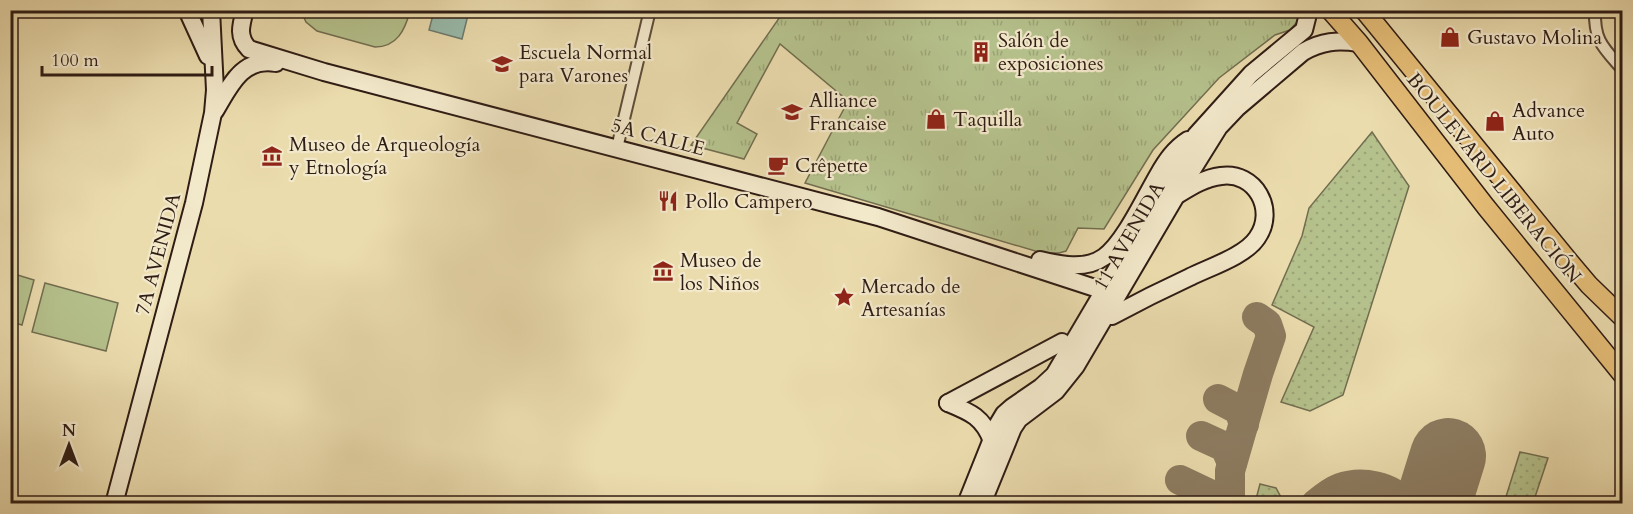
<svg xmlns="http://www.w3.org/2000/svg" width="1633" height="514" font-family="Cardo,serif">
<defs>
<pattern id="grass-dots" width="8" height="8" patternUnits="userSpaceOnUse" patternTransform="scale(1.5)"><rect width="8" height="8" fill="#b5c18c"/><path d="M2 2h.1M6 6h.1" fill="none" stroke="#9ca578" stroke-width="1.8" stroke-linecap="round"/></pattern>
<pattern id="park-tufts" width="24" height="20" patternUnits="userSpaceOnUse" patternTransform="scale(1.5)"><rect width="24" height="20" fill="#b5c18c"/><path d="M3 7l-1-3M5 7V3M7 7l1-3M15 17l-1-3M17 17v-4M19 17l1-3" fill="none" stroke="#9ca578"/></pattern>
</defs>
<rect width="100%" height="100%" fill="#ebdcae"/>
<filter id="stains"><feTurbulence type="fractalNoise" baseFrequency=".00333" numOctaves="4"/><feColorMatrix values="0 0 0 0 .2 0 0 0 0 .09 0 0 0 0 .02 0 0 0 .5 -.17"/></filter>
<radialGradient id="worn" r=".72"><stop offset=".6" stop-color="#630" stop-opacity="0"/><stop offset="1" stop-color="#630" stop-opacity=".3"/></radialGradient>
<!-- grass -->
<g fill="url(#grass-dots)" stroke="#726e50" stroke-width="1.5">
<path d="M1372,132L1409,186L1343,395L1310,411L1281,402L1314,327L1272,305L1302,236L1309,208Z"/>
<path d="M1520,452L1548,458L1533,503H1504Z"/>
<path d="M1260,484L1276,488L1284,503H1255Z"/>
</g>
<!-- park -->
<path fill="url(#park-tufts)" stroke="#726e50" stroke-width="1.5" d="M784,11H1300L1297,22L1290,30L1275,35L1219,78L1153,150L1104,229L1078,228L1066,251L1059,253H1042L805,183L848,101L780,44L737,123L757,134L744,159L691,145Z"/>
<!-- pitch -->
<g fill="#b5c18c" stroke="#726e50" stroke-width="1.5">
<path d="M301,11V10L410,11C405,30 397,47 375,47L317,31L306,22Z"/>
<path d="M11,273L34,280L22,325L11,322Z"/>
<path d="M45,283L118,303L106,351L32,332Z"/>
</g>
<!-- water -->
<path fill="#98bbac" stroke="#6e7b6f" stroke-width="1.5" d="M434,11H469L462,39L429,30Z"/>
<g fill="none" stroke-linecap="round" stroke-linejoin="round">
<!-- taxiway -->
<g stroke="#8d7c61" stroke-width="30">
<path d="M1218,399L1239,410L1244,424"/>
<path d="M1201,436L1225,447L1232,463"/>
<path d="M1180,480L1218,498L1225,504"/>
<path d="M1230,504V471L1258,374L1271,336L1267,324L1257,317"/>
<path d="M1316,504C1323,498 1332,491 1340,488C1362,480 1391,486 1406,504"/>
</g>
<!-- runway -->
<path stroke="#8d7c61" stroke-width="76" d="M1433,504L1448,456"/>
<!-- minor casing -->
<g stroke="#5e4c3a" stroke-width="14">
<g id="minor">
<path d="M1595,10C1594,41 1603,47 1622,69"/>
<path d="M617,148L650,10"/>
</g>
</g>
<!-- secondary casing -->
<g stroke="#2f1c14" stroke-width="20">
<g id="secondary">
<path d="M187,10L208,56"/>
<path d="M245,10C241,25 237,37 249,49L324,72L878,217L1095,288"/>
<path d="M215,111C230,86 242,57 276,63"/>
<path d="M1040,260C1060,265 1086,270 1104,257C1124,243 1145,197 1158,175C1166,161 1174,149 1188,140"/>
<path d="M1112,316C1138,302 1164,289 1190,277C1210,267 1245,256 1257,238C1277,210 1255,171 1221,176C1205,178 1192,186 1179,194"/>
<path d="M948,403L1062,342"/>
<path d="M948,403C970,412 983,417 992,441"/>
<path d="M114,504L194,203L213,113L215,90L211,10"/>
<path d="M966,504L998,424L1004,414L1012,407L1041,387L1054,375L1196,135L1251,74L1304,30L1309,10"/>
<path d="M982,504L1013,428L1019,419L1056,391L1076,366L1176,196L1219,127L1237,108L1303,52C1322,41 1337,40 1359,43"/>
</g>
</g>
<!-- trunk casing -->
<g stroke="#2f1c14" stroke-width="21">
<g id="trunk">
<path d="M1330,10L1359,43L1486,207L1622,374"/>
<path d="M1364,10L1567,259L1589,285L1622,317"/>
</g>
</g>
<!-- minor -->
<use href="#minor" stroke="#f2e8ca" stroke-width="10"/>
<!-- secondary -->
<use href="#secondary" stroke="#f2e8ca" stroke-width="16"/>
<!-- trunk -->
<use href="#trunk" stroke="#e6be77" stroke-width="18"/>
</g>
<!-- icons -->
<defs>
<g id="shop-bare" transform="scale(1.62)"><path d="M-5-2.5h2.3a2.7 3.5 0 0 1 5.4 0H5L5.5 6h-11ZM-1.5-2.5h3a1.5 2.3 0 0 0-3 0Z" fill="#8f2418" stroke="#f2e8ca" stroke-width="2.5" paint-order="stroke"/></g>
<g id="building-bare" transform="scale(1.62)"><path d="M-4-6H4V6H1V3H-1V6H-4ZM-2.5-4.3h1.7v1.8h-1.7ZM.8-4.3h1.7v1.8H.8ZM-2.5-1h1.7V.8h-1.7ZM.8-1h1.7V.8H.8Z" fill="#8f2418" stroke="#f2e8ca" stroke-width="2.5" paint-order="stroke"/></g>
<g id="school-bare" transform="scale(1.62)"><path d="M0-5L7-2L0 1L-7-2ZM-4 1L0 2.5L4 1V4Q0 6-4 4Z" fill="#8f2418" stroke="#f2e8ca" stroke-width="2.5" paint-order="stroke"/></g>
<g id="museum-bare" transform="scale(1.62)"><path d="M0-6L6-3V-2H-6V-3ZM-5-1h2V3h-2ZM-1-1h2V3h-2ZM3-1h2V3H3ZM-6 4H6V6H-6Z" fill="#8f2418" stroke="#f2e8ca" stroke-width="2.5" paint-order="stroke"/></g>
<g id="cafe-bare" transform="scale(1.62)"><path d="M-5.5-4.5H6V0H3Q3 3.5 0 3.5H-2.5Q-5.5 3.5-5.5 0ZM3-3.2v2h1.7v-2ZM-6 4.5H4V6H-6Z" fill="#8f2418" stroke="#f2e8ca" stroke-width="2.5" paint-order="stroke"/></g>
<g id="restaurant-bare" transform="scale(1.62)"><path d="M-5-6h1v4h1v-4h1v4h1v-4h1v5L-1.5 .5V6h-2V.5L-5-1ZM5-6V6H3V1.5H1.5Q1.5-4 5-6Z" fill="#8f2418" stroke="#f2e8ca" stroke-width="2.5" paint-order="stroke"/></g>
<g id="sight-bare" transform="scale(1.62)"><path d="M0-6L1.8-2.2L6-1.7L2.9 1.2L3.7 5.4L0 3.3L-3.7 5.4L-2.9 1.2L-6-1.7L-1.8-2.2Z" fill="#8f2418" stroke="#f2e8ca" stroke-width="2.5" paint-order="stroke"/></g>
</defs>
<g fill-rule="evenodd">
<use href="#shop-bare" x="1450" y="37"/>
<use href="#building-bare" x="981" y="52"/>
<use href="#school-bare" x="502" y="64"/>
<use href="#school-bare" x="792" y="112"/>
<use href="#shop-bare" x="936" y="119"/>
<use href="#shop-bare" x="1495" y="121"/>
<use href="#museum-bare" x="272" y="156"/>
<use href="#cafe-bare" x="778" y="165"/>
<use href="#restaurant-bare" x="668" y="201"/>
<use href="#museum-bare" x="663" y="271"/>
<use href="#sight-bare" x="844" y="297"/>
</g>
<g text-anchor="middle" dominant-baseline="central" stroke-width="4.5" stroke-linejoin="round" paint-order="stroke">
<!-- poi labels -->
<g font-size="20" fill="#2f1c14" stroke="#f2e8ca" text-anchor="start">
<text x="1467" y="37">Gustavo Molina</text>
<text x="998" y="40">Salón de<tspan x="998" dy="23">exposiciones</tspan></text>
<text x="519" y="52">Escuela Normal<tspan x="519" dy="23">para Varones</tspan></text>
<text x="809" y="100">Alliance<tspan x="809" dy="23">Francaise</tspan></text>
<text x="1512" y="110">Advance<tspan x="1512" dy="23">Auto</tspan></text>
<text x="953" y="119">Taquilla</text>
<text x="289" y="144">Museo de Arqueología<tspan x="289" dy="23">y Etnología</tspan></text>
<text x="795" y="165">Crêpette</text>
<text x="685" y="201">Pollo Campero</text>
<text x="680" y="260">Museo de<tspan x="680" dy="23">los Niños</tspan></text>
<text x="861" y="286">Mercado de<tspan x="861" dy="23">Artesanías</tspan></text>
</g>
<!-- street labels -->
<g font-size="20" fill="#2f1c14" stroke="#f2e8ca">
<text transform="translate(658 137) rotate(15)">5A CALLE</text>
<text transform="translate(1494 178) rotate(51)">BOULEVARD LIBERACIÓN</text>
<text transform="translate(1129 236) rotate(-60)">11 AVENIDA</text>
<text transform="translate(158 254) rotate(-75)">7A AVENIDA</text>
</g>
</g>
<!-- margin -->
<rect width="1633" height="514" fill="none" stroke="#ebdcae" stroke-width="36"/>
<rect x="12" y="12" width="1609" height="490" fill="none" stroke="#2f1c14" stroke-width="3"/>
<rect x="18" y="18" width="1597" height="478" fill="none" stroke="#2f1c14" stroke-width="1.5"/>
<!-- north arrow -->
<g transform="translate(69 445)" stroke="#f2e8ca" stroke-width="4.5" paint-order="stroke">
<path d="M0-4.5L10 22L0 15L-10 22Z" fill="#2f1c14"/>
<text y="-9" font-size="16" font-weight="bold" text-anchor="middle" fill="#2f1c14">N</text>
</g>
<!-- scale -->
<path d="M42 66v9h170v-9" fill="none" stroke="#2f1c14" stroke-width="3"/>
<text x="51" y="66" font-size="18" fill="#2f1c14" stroke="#f2e8ca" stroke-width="4.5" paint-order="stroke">100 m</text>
<rect width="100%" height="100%" filter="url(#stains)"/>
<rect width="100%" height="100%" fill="url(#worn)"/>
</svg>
